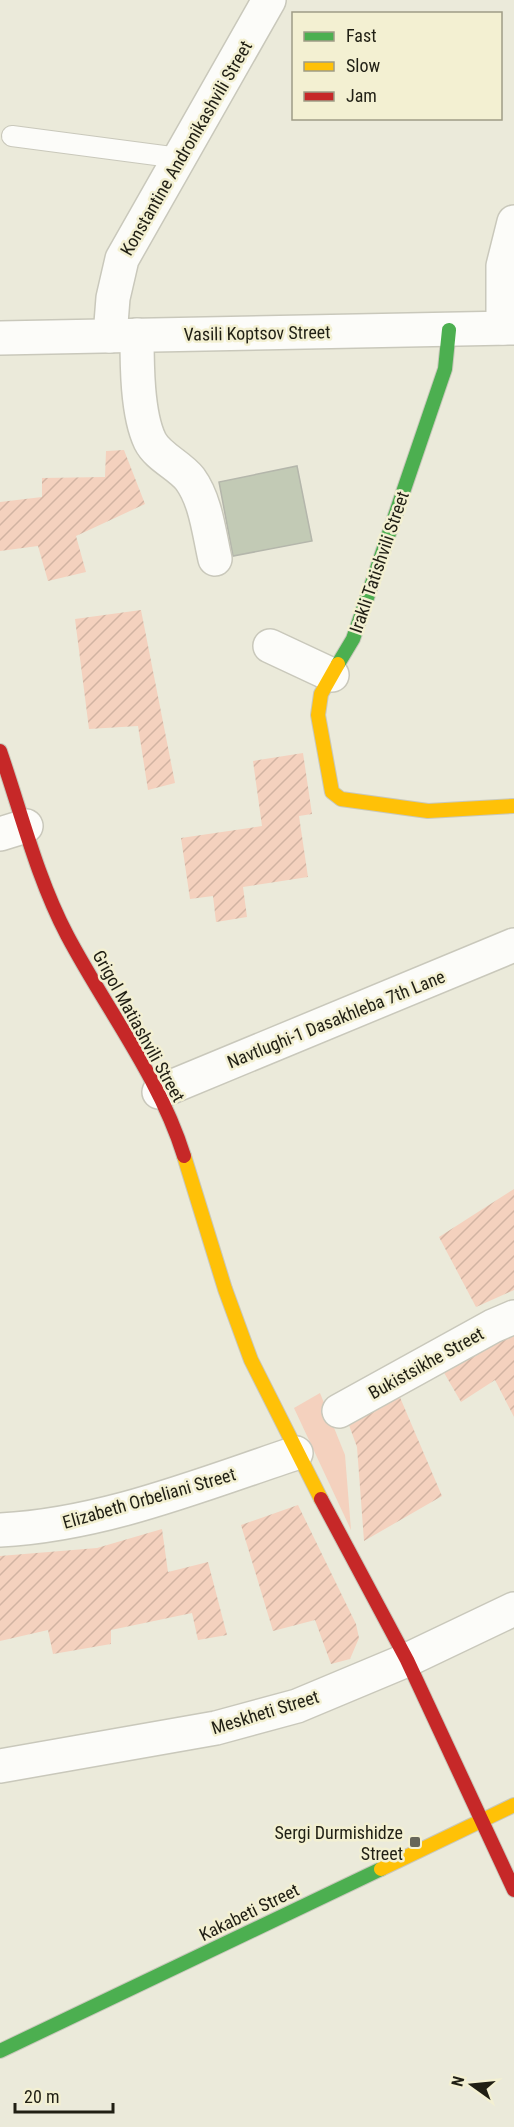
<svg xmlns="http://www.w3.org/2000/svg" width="514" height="2127" font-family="'Roboto Condensed',sans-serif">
<defs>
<pattern id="garden-furrows" width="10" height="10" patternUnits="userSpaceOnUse" patternTransform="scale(1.5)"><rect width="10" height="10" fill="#f4d1be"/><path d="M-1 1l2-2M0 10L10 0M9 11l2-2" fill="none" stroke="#d1b3a2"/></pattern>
</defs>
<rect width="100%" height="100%" fill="#ebeada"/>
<!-- green -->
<path fill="#f4d1be" d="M320,1393L345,1455L351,1530L294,1408Z"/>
<!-- garden -->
<g fill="url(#garden-furrows)">
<path d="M124,450L145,504L76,536L86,572L48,581L38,546L0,551V502L42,497V478L105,477L106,451Z"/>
<path d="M141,610L175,783L148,790L138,726L89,729L75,619Z"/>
<path d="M303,753L312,814L299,816L308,877L243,887L247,917L216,922L213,896L190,899L181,838L262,826L253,761Z"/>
<path d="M514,1189V1290L476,1307L439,1237Z"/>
<path d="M514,1329V1417L495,1380L461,1402L439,1364Z"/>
<path d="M396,1388L442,1496L364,1541L357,1447L346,1417Z"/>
<path d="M298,1505L356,1624L359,1638L350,1659L331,1664L315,1620L273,1631L241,1525Z"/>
<path d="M162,1529L168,1572L208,1562L227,1635L198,1640L192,1613L111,1630V1644L53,1654L48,1630L0,1641V1556L97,1548Z"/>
</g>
<!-- building -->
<path fill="#c2cab5" stroke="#b4b6ab" stroke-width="1.5" d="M297,466L312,541L233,556L219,482Z"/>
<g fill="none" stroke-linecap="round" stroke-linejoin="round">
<!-- lane casing -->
<g stroke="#c9c8bb" stroke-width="22">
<path id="lane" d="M12,136L179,158"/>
</g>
<!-- street casing -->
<g stroke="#c9c8bb" stroke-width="36">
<g id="street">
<path d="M503,328V266L514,222"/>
<path d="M137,335C137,364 137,414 150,441C158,457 179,465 190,479C206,501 209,533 215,559"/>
<path d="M110,336L113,298L122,259L269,0"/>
<path d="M0,338L514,328"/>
<path d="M270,646L332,675"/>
<path d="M0,834L26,826"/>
<path d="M159,1092L514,945"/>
<path d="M339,1411L493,1326L514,1317"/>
<path d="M0,1530C102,1525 200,1485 296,1453"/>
<path d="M0,1766L216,1728L297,1706L407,1660L514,1609"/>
</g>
</g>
<!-- fast casing -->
<g stroke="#c9c8bb" stroke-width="16">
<g id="fast">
<path d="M338,664L353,639L445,369L449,330"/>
<path d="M0,2051L381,1869"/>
</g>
</g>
<!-- slow casing -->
<g stroke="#c9c8bb" stroke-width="16">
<g id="slow">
<path d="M338,664L321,694L318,715L332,792L341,799L428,811L514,806"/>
<path d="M184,1156L225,1289L251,1360L321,1499"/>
<path d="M381,1869L514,1805"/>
</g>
</g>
<!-- jam casing -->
<g stroke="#c9c8bb" stroke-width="16">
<g id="jam">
<path d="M0,751C21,812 37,878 67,935C106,1009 159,1076 184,1156"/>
<path d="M321,1499L407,1660L514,1890"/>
</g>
</g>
<!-- lane -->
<use href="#lane" stroke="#fcfcf9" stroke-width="20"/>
<!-- street -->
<use href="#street" stroke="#fcfcf9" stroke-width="33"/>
<!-- fast -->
<use href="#fast" stroke="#4caf50" stroke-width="14"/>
<!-- slow -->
<use href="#slow" stroke="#ffc107" stroke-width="14"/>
<!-- jam -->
<use href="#jam" stroke="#c62828" stroke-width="14"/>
</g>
<!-- markers -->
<rect fill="#676659" stroke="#f3f0d2" stroke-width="2" x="409" y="1836" width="12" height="12" rx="3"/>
<g text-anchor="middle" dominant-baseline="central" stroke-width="5" stroke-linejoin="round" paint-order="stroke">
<!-- street labels -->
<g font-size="18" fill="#201f14" stroke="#f3f0d2">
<text transform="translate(186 148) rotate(-60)">Konstantine Andronikashvili Street</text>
<text transform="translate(257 333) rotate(-1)">Vasili Koptsov Street</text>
<text transform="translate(379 562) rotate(-71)">Irakli Tatishvili Street</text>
<text transform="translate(336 1019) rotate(-22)">Navtlughi-1 Dasakhleba 7th Lane</text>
<text transform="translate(139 1026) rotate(61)">Grigol Matiashvili Street</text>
<text transform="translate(426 1363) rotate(-29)">Bukistsikhe Street</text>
<text transform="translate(149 1498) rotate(-16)">Elizabeth Orbeliani Street</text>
<text transform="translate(265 1712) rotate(-17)">Meskheti Street</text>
<text transform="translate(249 1912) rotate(-26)">Kakabeti Street</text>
</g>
<!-- poi labels -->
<g font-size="18" fill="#201f14" stroke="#f3f0d2" text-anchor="end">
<text x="403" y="1832">Sergi Durmishidze<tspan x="403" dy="21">Street</tspan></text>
</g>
</g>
<!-- legend -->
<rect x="292" y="12" width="210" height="108" fill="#f3f0d2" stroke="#9f9c86" stroke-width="1.5"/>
<rect x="304" y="32" width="30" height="9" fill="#4caf50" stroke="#9f9c86" stroke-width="1.5"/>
<text x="346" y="42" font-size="18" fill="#201f14">Fast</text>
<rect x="304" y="62" width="30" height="9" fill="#ffc107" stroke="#9f9c86" stroke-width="1.5"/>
<text x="346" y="72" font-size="18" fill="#201f14">Slow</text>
<rect x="304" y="92" width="30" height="9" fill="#c62828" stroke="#9f9c86" stroke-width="1.5"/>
<text x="346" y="102" font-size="18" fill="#201f14">Jam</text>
<!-- north arrow -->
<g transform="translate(472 2085) rotate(285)" stroke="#f3f0d2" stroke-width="4.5" paint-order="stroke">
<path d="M0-4.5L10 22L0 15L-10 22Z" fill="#201f14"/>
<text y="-9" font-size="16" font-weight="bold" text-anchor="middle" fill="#201f14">N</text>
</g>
<!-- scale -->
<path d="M15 2103v9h98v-9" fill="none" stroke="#201f14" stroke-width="3"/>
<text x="24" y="2103" font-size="18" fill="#201f14" stroke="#f3f0d2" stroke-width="4.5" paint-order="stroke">20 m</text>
</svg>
